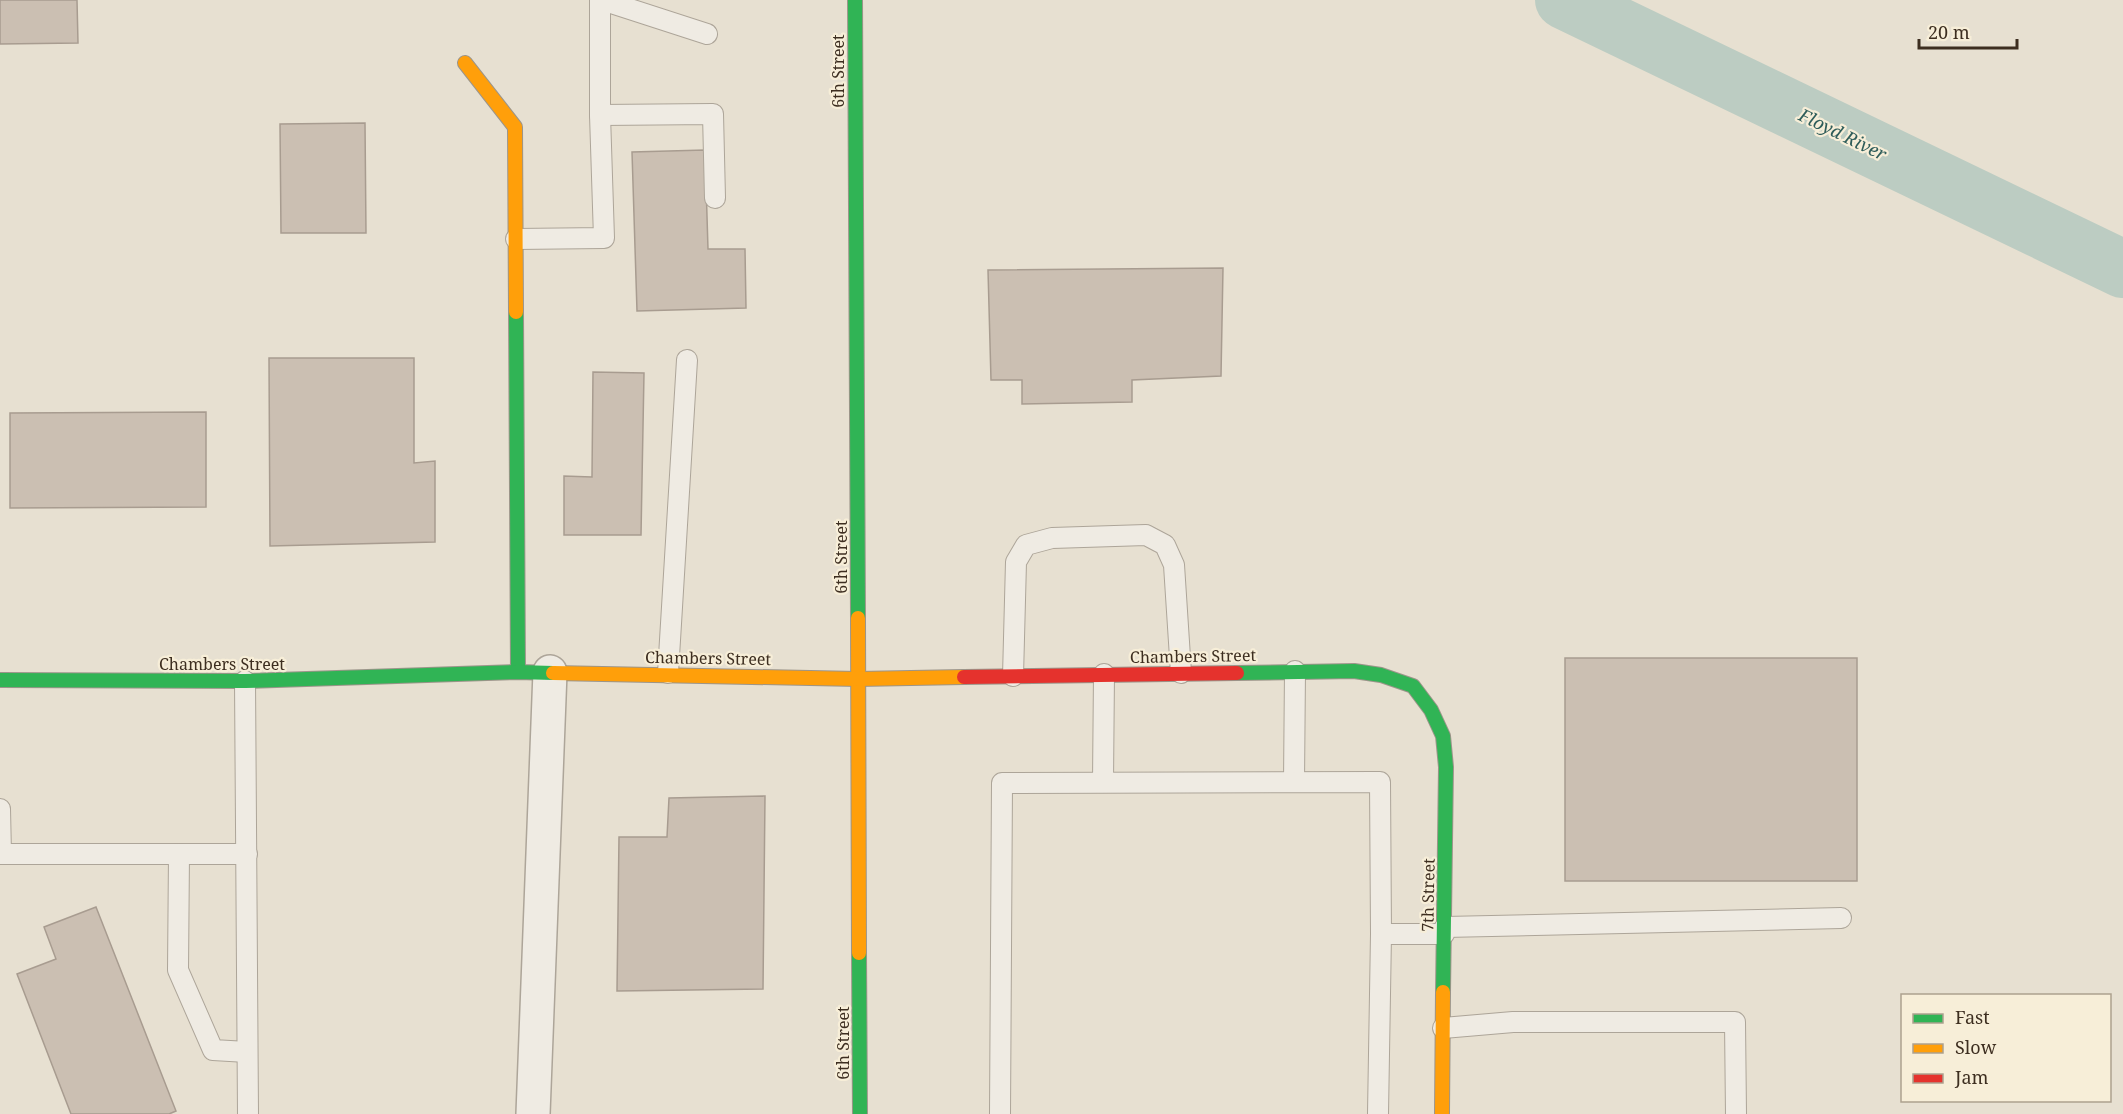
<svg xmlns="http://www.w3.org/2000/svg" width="2123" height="1114" font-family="'Noto Serif',serif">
<rect width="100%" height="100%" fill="#e7e0d1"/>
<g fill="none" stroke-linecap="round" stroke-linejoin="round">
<!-- river -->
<path stroke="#bcccc2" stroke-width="58" d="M1564,0L2123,269"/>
</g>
<!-- building -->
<g fill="#cbbfb2" stroke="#a89c90" stroke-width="1.5">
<path d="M0,0H77L78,43L0,44Z"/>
<path d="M365,123L366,233H281L280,124Z"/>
<path d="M705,150L708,249H745L746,308L637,311L632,152Z"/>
<path d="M1223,268L1221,376L1132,380V402L1022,404V380H991L988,270Z"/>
<path d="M269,358H414V463L435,461V542L270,546Z"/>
<path d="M593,372L644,373L641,535H564V476L592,477Z"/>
<path d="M206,412V507L10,508V413Z"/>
<rect x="1565" y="658" width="292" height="223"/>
<path d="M765,796L763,989L617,991L619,837H667L669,798Z"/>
<path d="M96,907L176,1111L169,1114H71L17,974L56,959L44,927Z"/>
</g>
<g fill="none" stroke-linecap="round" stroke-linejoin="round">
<!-- lane casing -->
<g stroke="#ada599" stroke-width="22">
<g id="lane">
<path d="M602,0L707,34"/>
<path d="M600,115L713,114L715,198"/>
<path d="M516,239L604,238L600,115V0"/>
<path d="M668,673L687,360"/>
<path d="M1013,676L1016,562L1026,545L1052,538L1146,535L1165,545L1174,565L1181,673"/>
<path d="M245,681L248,1114"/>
<path d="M1103,782L1104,674"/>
<path d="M1294,782L1295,671"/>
<path d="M0,809L1,854H247"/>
<path d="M179,854L178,970L213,1050L247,1052"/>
<path d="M1445,927L1841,918"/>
<path d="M1381,934H1444"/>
<path d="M1443,1028L1513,1022H1735L1736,1114"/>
<path d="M1000,1114L1002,783L1380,782L1381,934L1378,1114"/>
</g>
</g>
<!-- street casing -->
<g stroke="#ada599" stroke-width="36">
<path id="street" d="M533,1114L550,672"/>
</g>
<!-- fast casing -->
<g stroke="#9c958a" stroke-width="16">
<g id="fast">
<path d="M855,0L858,618"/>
<path d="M516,312L518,672"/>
<path d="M1237,673L1354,671L1381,675L1413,686L1431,710L1443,736L1446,767L1443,992"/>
<path d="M0,680L245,681L518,672L553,673"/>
<path d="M859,953L860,1114"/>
</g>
</g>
<!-- slow casing -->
<g stroke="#9c958a" stroke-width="16">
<g id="slow">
<path d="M465,63L515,127L516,312"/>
<path d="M858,618L859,953"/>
<path d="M553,673L858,679L964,677"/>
<path d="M1442,1114L1443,992"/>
</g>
</g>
<!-- jam casing -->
<g stroke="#9c958a" stroke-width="16">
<path id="jam" d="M964,677L1237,673"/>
</g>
<!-- lane -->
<use href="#lane" stroke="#efebe3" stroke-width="20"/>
<!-- street -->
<use href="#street" stroke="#efebe3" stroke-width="33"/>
<!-- fast -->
<use href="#fast" stroke="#30b455" stroke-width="14"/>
<!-- slow -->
<use href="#slow" stroke="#ff9f0a" stroke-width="14"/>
<!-- jam -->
<use href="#jam" stroke="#e5322d" stroke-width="14"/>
</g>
<g text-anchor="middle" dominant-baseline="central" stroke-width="4.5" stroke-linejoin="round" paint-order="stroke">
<!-- street labels -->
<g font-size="16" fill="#3d2e20" stroke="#f7eed8">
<text transform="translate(838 71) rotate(-90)">6th Street</text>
<text transform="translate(841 557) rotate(-90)">6th Street</text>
<text transform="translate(1193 656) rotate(-1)">Chambers Street</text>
<text transform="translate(708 658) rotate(1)">Chambers Street</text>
<text x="222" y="664">Chambers Street</text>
<text transform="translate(1428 895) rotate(-89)">7th Street</text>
<text transform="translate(843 1043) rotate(-90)">6th Street</text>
</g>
<!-- water labels -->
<g font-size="18" font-style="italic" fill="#2f5d5a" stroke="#f7eed8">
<text transform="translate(1843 134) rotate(26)">Floyd River</text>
</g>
</g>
<!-- legend -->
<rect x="1901" y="994" width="210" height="108" fill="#f7eed8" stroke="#ada18e" stroke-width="1.5"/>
<rect x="1913" y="1014" width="30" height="9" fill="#30b455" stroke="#ada18e" stroke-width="1.5"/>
<text x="1955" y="1024" font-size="18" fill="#3d2e20">Fast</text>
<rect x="1913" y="1044" width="30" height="9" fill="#ff9f0a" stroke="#ada18e" stroke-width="1.5"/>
<text x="1955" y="1054" font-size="18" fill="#3d2e20">Slow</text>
<rect x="1913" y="1074" width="30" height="9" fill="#e5322d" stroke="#ada18e" stroke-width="1.5"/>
<text x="1955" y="1084" font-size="18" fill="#3d2e20">Jam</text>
<!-- scale -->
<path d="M1919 39v9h98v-9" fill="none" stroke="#3d2e20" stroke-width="3"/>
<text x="1928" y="39" font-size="18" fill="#3d2e20" stroke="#f7eed8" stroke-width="4.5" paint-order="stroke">20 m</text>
</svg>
